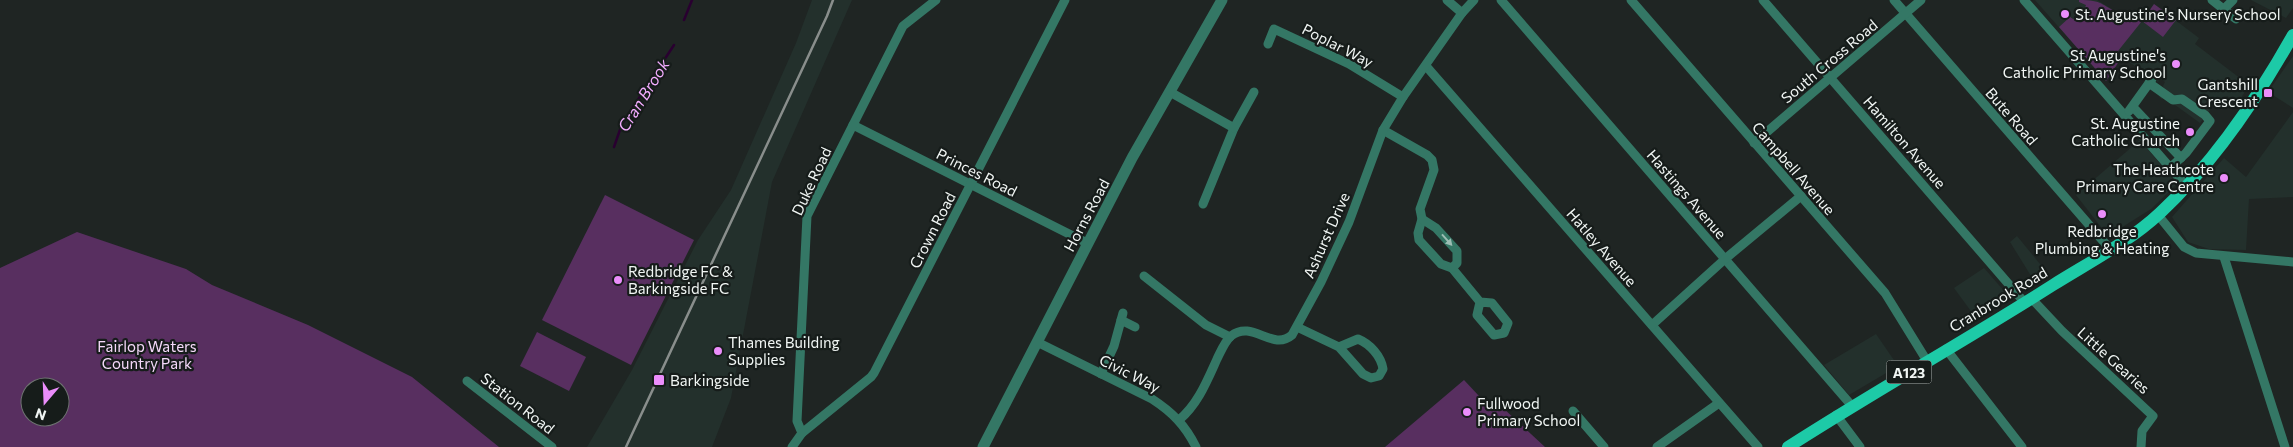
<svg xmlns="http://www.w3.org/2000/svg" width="2293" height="447" font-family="Commissioner,sans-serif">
<rect width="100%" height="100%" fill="#1f2523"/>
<!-- built -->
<g fill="#23302c">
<path d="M812,0H852L772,182L731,398L712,447H587L632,370L698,240L731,190L796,43Z"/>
<path d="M2035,0H2097L2118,13L2137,17L2142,21L2154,4L2199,38L2195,44L2249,85L2238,103L2227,96L2222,102L2218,99L2200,123L2164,97L2162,99L2159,97L2164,91L2163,86L2165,82L2160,78L2158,82L2122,57L2106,81Z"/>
<path d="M2251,0H2293V8L2286,18Z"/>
<path d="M2293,56V108L2268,92Z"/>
<path d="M2293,112V197L2249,199L2246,250L2209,249L2188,242L2172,217L2224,158L2246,177Z"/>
<path d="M2140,140L2177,184L2151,209L2108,236L2076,195Z"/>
<path d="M2017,236L2049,275L2036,284L2010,242Z"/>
<path d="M1984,268L2011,299L1976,318L1954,288Z"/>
<path d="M1876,334L1898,366L1849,395L1824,365Z"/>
</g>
<!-- green -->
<g fill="#582f60" fill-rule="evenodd">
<path d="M2079,0C2104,0 2100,5 2119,13C2127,16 2135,16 2142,21L2154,4L2176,20L2163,37L2142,21L2118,51L2124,54L2106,81L2059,27L2070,17L2073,19L2082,16L2086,5L2079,2Z"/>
<path d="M605,195L694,240L631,365L542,320Z"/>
<path d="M77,232L186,269L212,285L308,325L412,377L499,447H0V268ZM30,387H60V417H30Z"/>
<path d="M537,332L586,357L569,391L520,366Z"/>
<path d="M1464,380L1479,396L1503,408L1545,447H1385Z"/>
</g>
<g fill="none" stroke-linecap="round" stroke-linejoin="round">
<!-- stream -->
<g stroke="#290030" stroke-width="2.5">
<path d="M684,20L692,0"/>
<path d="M614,147L622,124L674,45"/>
</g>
<!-- minor -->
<g stroke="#347765" stroke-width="9">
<path d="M1447,0L1462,13"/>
<path d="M1501,0L1852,406"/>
<path d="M1631,0L1885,293L1927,361"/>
<path d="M1763,0L2025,303"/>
<path d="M1894,0L2110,249"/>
<path d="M2024,0L2187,187"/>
<path d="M2212,0L2236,19"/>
<path d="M2224,9L2233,0"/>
<path d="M1268,44L1274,29L1349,64L1403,97"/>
<path d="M1426,66L1758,447"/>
<path d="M2149,83L2173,100L2182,99L2205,115L2210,121L2186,153L2170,168"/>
<path d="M1170,92L1234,128L1203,204"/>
<path d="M2133,107L2181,158"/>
<path d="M2129,111L2152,79"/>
<path d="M853,125L1087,243"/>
<path d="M1234,128L1254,92"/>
<path d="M1383,130L1427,155L1432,160L1434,170L1420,209L1422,219L1418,233L1419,240L1441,264L1452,268L1480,302L1492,303L1508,323L1504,333L1494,335L1477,315L1480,302"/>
<path d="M1754,143L1921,0"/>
<path d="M2158,215L2184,247L2196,253L2293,262"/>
<path d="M1422,219L1436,228L1457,251V263L1452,268"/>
<path d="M2224,257L2285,447"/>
<path d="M1144,276L1206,325L1230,337"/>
<path d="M2032,299L2062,331L2153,416L2142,431L2141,447"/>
<path d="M1121,320L1135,327"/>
<path d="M1652,325L1725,259L1801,196"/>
<path d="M1297,327L1339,347L1358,339C1370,344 1381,356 1383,369L1379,376L1371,378L1363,374L1339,347"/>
<path d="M1037,342L1152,399C1172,412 1185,425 1196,447"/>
<path d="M1946,349L2022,447"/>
<path d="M1101,374L1114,346L1123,313"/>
<path d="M467,381L552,447"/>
<path d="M1573,411L1604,447"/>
<path d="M1836,415L1860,447"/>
<path d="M1179,420C1198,404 1207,381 1217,359C1221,351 1225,341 1231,336C1253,319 1272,352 1292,335L1321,282L1349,222L1383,130L1403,97L1462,13L1474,0"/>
<path d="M802,433L797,421L807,216L903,26L936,0"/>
<path d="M792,447L802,433L871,377L874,373L1065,0"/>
<path d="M1657,447L1719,403"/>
</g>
<!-- tertiary -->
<path stroke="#347765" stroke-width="11" d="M983,447L1132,158L1222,0"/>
<!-- primary -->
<path stroke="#1dcaa7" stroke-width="12" d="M1788,447C1875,391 1965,341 2053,285C2088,263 2129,242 2160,213C2214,163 2257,99 2293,35"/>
<!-- rail -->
<path stroke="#898e8c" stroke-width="2.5" d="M626,447L827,16L833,0"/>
</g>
<!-- one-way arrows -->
<defs><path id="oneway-solid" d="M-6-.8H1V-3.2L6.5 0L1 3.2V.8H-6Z" transform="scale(1.25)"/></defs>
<use fill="#9cbdb4" href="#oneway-solid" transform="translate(1447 240) rotate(48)"/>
<!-- markers -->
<g fill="#eb8dfb" stroke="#161c1a" stroke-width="2">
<circle cx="2065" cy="14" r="5"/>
<circle cx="2176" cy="64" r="5"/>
<rect x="2263" y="88" width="10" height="10" rx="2.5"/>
<circle cx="2190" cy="132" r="5"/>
<circle cx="2224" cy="178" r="5"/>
<circle cx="2102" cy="214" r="5"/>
<circle cx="618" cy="280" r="5"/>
<circle cx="718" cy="351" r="5"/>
<rect x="653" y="374" width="12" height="12" rx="2.5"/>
<circle cx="1467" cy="412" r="5"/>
</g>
<g text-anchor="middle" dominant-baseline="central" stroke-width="4.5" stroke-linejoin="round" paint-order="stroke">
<!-- shield labels -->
<rect fill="#161c1a" stroke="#afb5b3" stroke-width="1" x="1886.5" y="360.5" width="45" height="23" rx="4"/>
<g font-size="14" font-weight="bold" fill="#f1f6f4">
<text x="1909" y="372">A123</text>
</g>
<!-- poi labels -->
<g font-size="15" fill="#f1f6f4" stroke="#161c1a" text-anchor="start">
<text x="2075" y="14">St. Augustine's Nursery School</text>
<text x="2166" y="55" text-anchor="end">St Augustine's<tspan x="2166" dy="17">Catholic Primary School</tspan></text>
<text x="2258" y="84" text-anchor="end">Gantshill<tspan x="2258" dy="17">Crescent</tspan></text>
<text x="2180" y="123" text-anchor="end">St. Augustine<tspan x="2180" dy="17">Catholic Church</tspan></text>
<text x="2214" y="169" text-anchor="end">The Heathcote<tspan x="2214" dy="17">Primary Care Centre</tspan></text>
<text x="2102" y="231" text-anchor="middle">Redbridge<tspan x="2102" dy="17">Plumbing &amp; Heating</tspan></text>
<text x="628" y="271">Redbridge FC &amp;<tspan x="628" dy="17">Barkingside FC</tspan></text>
<text x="728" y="342">Thames Building<tspan x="728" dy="17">Supplies</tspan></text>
<text x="670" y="380">Barkingside</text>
<text x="1477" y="403">Fullwood<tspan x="1477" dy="17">Primary School</tspan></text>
</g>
<!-- street labels -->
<g font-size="15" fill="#f1f6f4" stroke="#161c1a">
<text transform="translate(1338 45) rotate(27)">Poplar Way</text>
<text transform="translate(1829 61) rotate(-40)">South Cross Road</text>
<text transform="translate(2012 116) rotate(49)">Bute Road</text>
<text transform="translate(1905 142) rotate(49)">Hamilton Avenue</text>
<text transform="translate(1794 168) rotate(49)">Campbell Avenue</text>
<text transform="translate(977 172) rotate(27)">Princes Road</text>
<text transform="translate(811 181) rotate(-65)">Duke Road</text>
<text transform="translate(1687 194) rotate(49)">Hastings Avenue</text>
<text transform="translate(1086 215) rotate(-62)">Horns Road</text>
<text transform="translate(932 230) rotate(-63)">Crown Road</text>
<text transform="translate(1326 235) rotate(-66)">Ashurst Drive</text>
<text transform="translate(1602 247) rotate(49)">Hatley Avenue</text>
<text transform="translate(1998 299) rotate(-31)">Cranbrook Road</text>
<text transform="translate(2114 360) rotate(42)">Little Gearies</text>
<text transform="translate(1130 373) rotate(27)">Civic Way</text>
<text transform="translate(518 403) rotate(38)">Station Road</text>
</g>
<!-- park labels -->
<g font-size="15" fill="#f5d9fa" stroke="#161c1a">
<text x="147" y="346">Fairlop Waters<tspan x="147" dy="17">Country Park</tspan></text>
</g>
<!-- water labels -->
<g font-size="16" font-style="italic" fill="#f2acfe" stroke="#161c1a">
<text transform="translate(643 95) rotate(-58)">Cran Brook</text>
</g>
</g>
<!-- north arrow -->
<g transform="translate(45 402) rotate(199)"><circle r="24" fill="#161c1a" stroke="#6e7371"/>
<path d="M0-4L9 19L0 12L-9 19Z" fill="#eb8dfb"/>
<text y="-8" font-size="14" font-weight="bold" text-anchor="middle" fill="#f1f6f4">N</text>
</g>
</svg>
